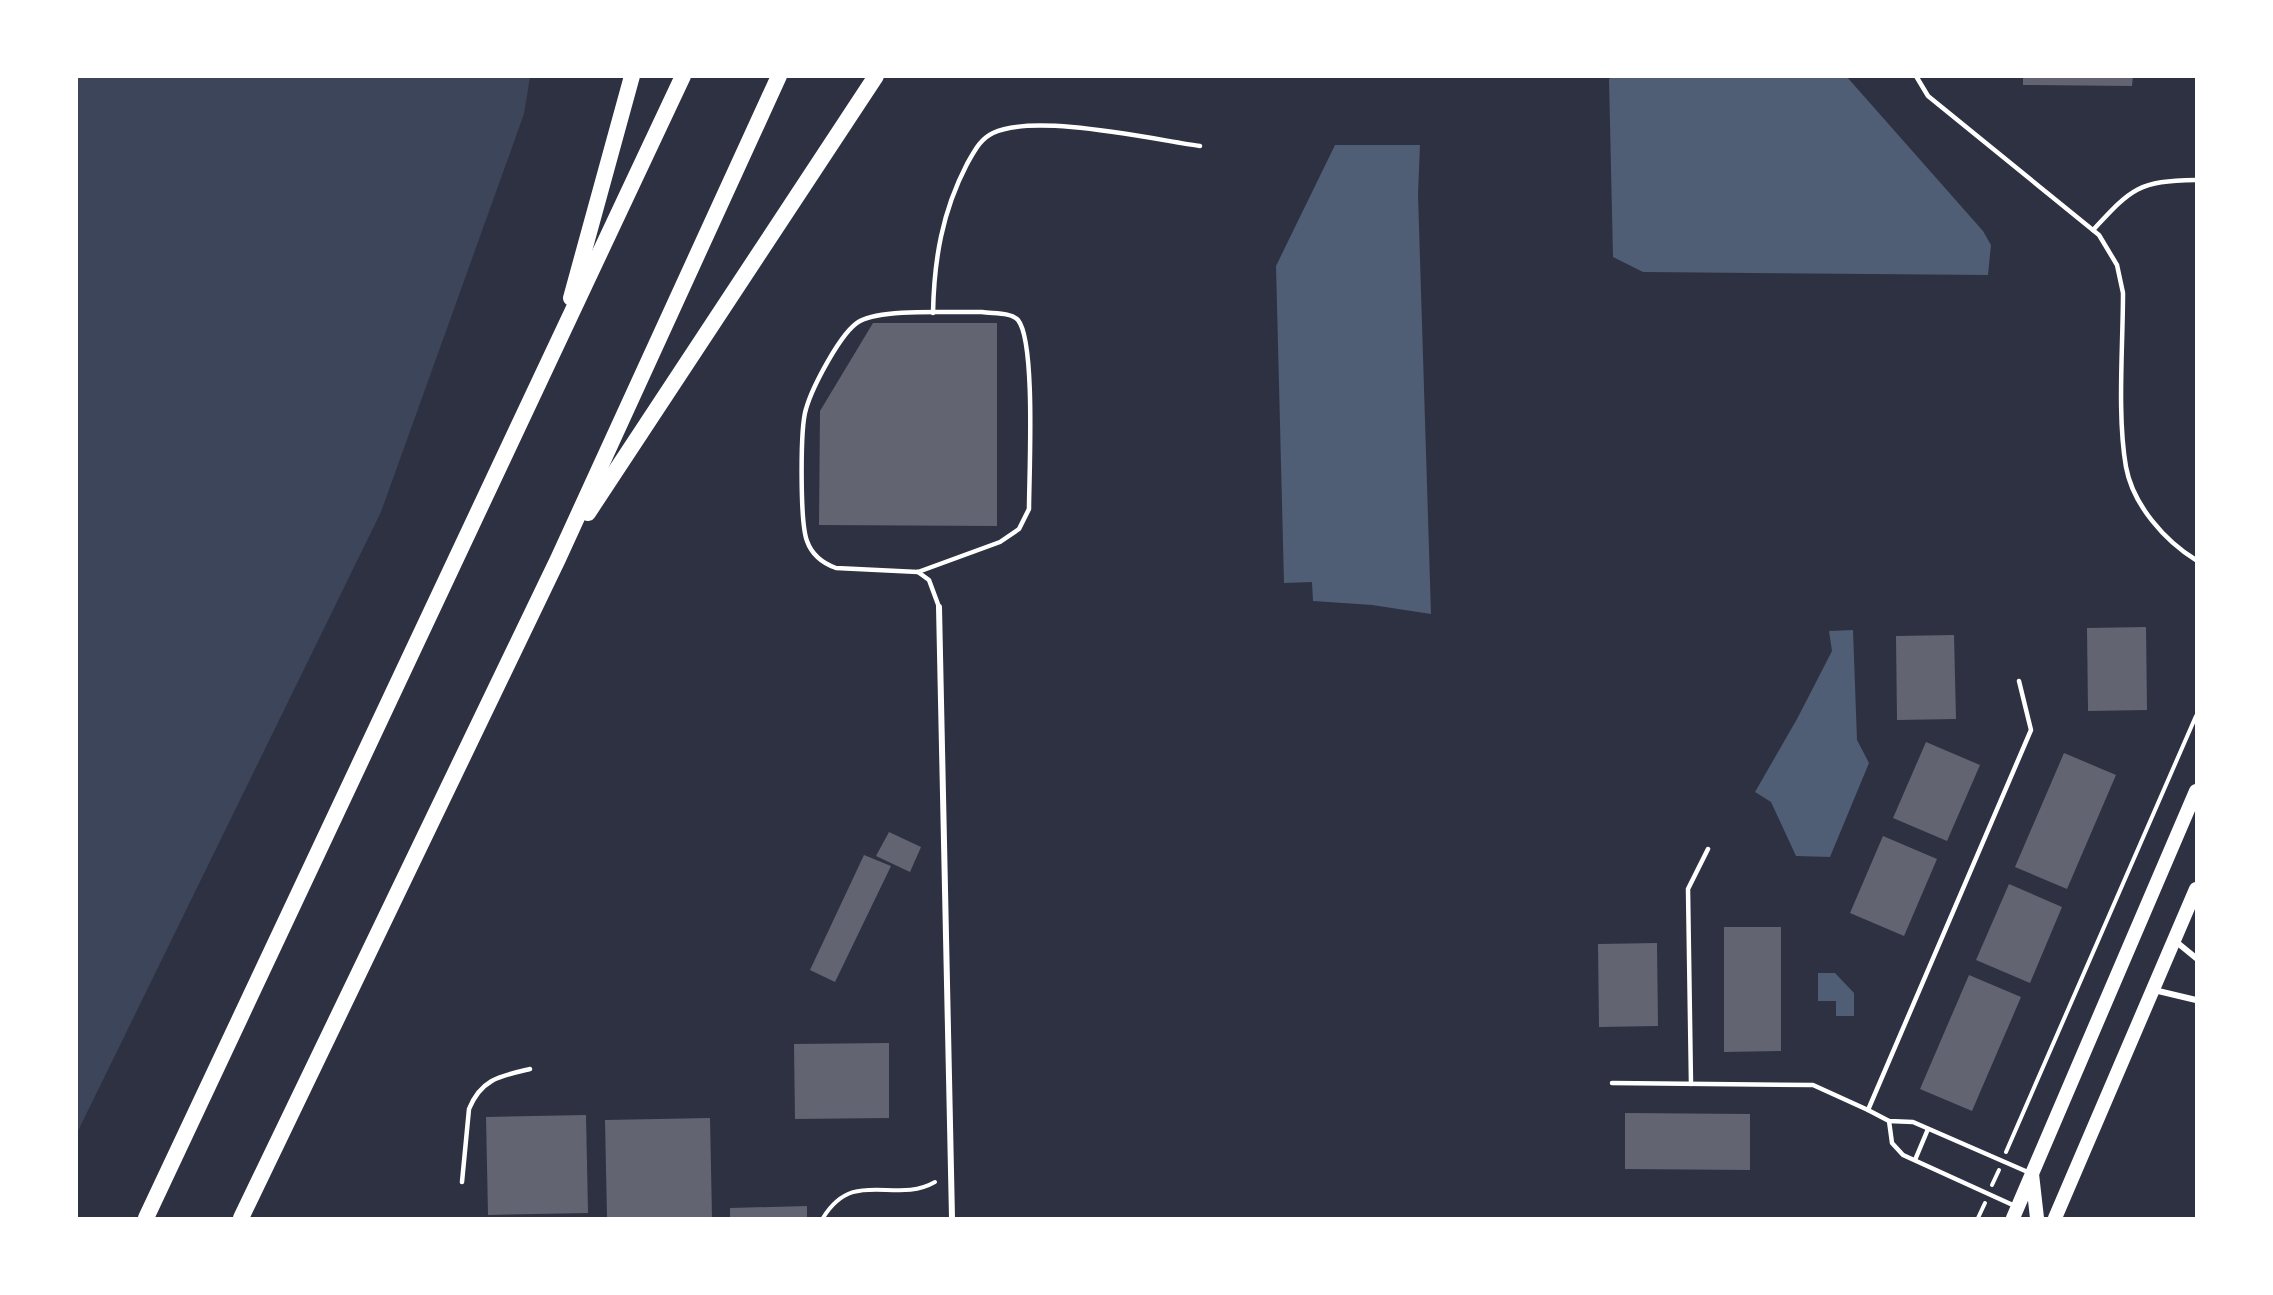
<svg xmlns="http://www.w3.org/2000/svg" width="2273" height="1295" font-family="'Source Sans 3',sans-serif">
<rect width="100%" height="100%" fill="#2d3142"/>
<!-- green -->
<path fill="#3c4559" d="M77,76L530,77L524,114L381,512L77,1133Z"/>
<!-- water -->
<g fill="#4f5d75">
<path d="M1612,77H1847L1983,231L1991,245L1988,275L1643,272L1613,257L1609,79Z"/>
<path d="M1335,145H1420L1418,194L1431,614L1372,605L1313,601L1312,582L1284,583L1276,266Z"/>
<path d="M1853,630L1857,740L1869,763L1830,857L1796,856L1771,802L1755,792L1797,719L1832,651L1829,631Z"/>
<path d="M1818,973H1835L1854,993V1016H1836V1001H1818Z"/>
</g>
<!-- building -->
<g fill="#626471">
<path d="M2023,76H2133L2132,86L2023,85Z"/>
<path d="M873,323H997V526L819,525L820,411Z"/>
<path d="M2146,627L2147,710L2088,711L2087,628Z"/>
<path d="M1954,635L1956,719L1897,720L1896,636Z"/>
<path d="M1926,742L1980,765L1947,841L1893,818Z"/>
<path d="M2064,753L2116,775L2067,889L2015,867Z"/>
<path d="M889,832L921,847L910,872L876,856Z"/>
<path d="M1883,836L1937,859L1904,936L1850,913Z"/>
<path d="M864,855L891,866L835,982L810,970Z"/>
<path d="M2009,884L2062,907L2030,983L1976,960Z"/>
<path d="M1724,927H1781V1051L1724,1052Z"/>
<path d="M1657,943L1658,1026L1599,1027L1598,944Z"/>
<path d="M1969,975L2021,997L1972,1111L1920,1089Z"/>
<path d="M889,1043V1118L795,1119L794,1044Z"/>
<path d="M1625,1113L1750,1114V1170L1625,1169Z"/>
<path d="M586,1115L588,1213L488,1215L486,1117Z"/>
<path d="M710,1118L712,1218H607L605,1120Z"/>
<path d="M807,1206V1218H730V1208Z"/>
</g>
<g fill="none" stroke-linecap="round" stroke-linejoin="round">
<!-- path -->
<g stroke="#fff" stroke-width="4">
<path d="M2006,1152L2196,716"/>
<path d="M1992,1185L1999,1170"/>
<path d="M823,1218C854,1167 895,1205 935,1182"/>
<path d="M1978,1218L1985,1203"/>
</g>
<!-- service -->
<g stroke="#fff" stroke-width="4.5">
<path d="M1916,76L1928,96L2099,235L2117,265L2123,293C2123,346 2117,416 2126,467C2133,505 2165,541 2196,560"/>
<path d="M2093,230C2132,188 2138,181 2196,180"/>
<path d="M982,312C992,314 1011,312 1018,320C1036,342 1029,475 1029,509L1019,529L1000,542L918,572L836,568C822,563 812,555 807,541C800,523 800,428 806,409C812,388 841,331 860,321C884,308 953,313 982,312Z"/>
<path d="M933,313C934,260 942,212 967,164C974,152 980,139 993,133C1035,113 1151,139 1200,146"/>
<path d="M918,572L929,580L939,607"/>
<path d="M2019,681L2031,730L1868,1110L1889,1121L1913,1122L2030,1173"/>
<path d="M1612,1083L1813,1085L1868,1110"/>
<path d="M1691,1084L1688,889L1708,849"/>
<path d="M1889,1121L1892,1143L1903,1155L2015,1206"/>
<path d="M1915,1160L1928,1129"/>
<path d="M462,1182L469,1109C481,1079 500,1076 530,1069"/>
</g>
<!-- minor -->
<g stroke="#fff" stroke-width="6">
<path d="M939,607L952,1218"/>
<path d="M2174,940L2196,958"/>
<path d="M2154,990L2196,1000"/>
</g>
<!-- primary -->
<g stroke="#fff" stroke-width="14">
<path d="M2032,1174L2037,1218"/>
<path d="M2013,1218L2196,791"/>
<path d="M2055,1218L2196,889"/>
</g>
<!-- motorway -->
<g stroke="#fff" stroke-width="16">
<path d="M571,298L632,76"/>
<path d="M588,513L876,76"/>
<path d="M146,1218L683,76"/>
<path d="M241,1218L558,559L779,76"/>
</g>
</g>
<!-- border -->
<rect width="2273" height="1295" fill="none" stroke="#ffffff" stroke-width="156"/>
</svg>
